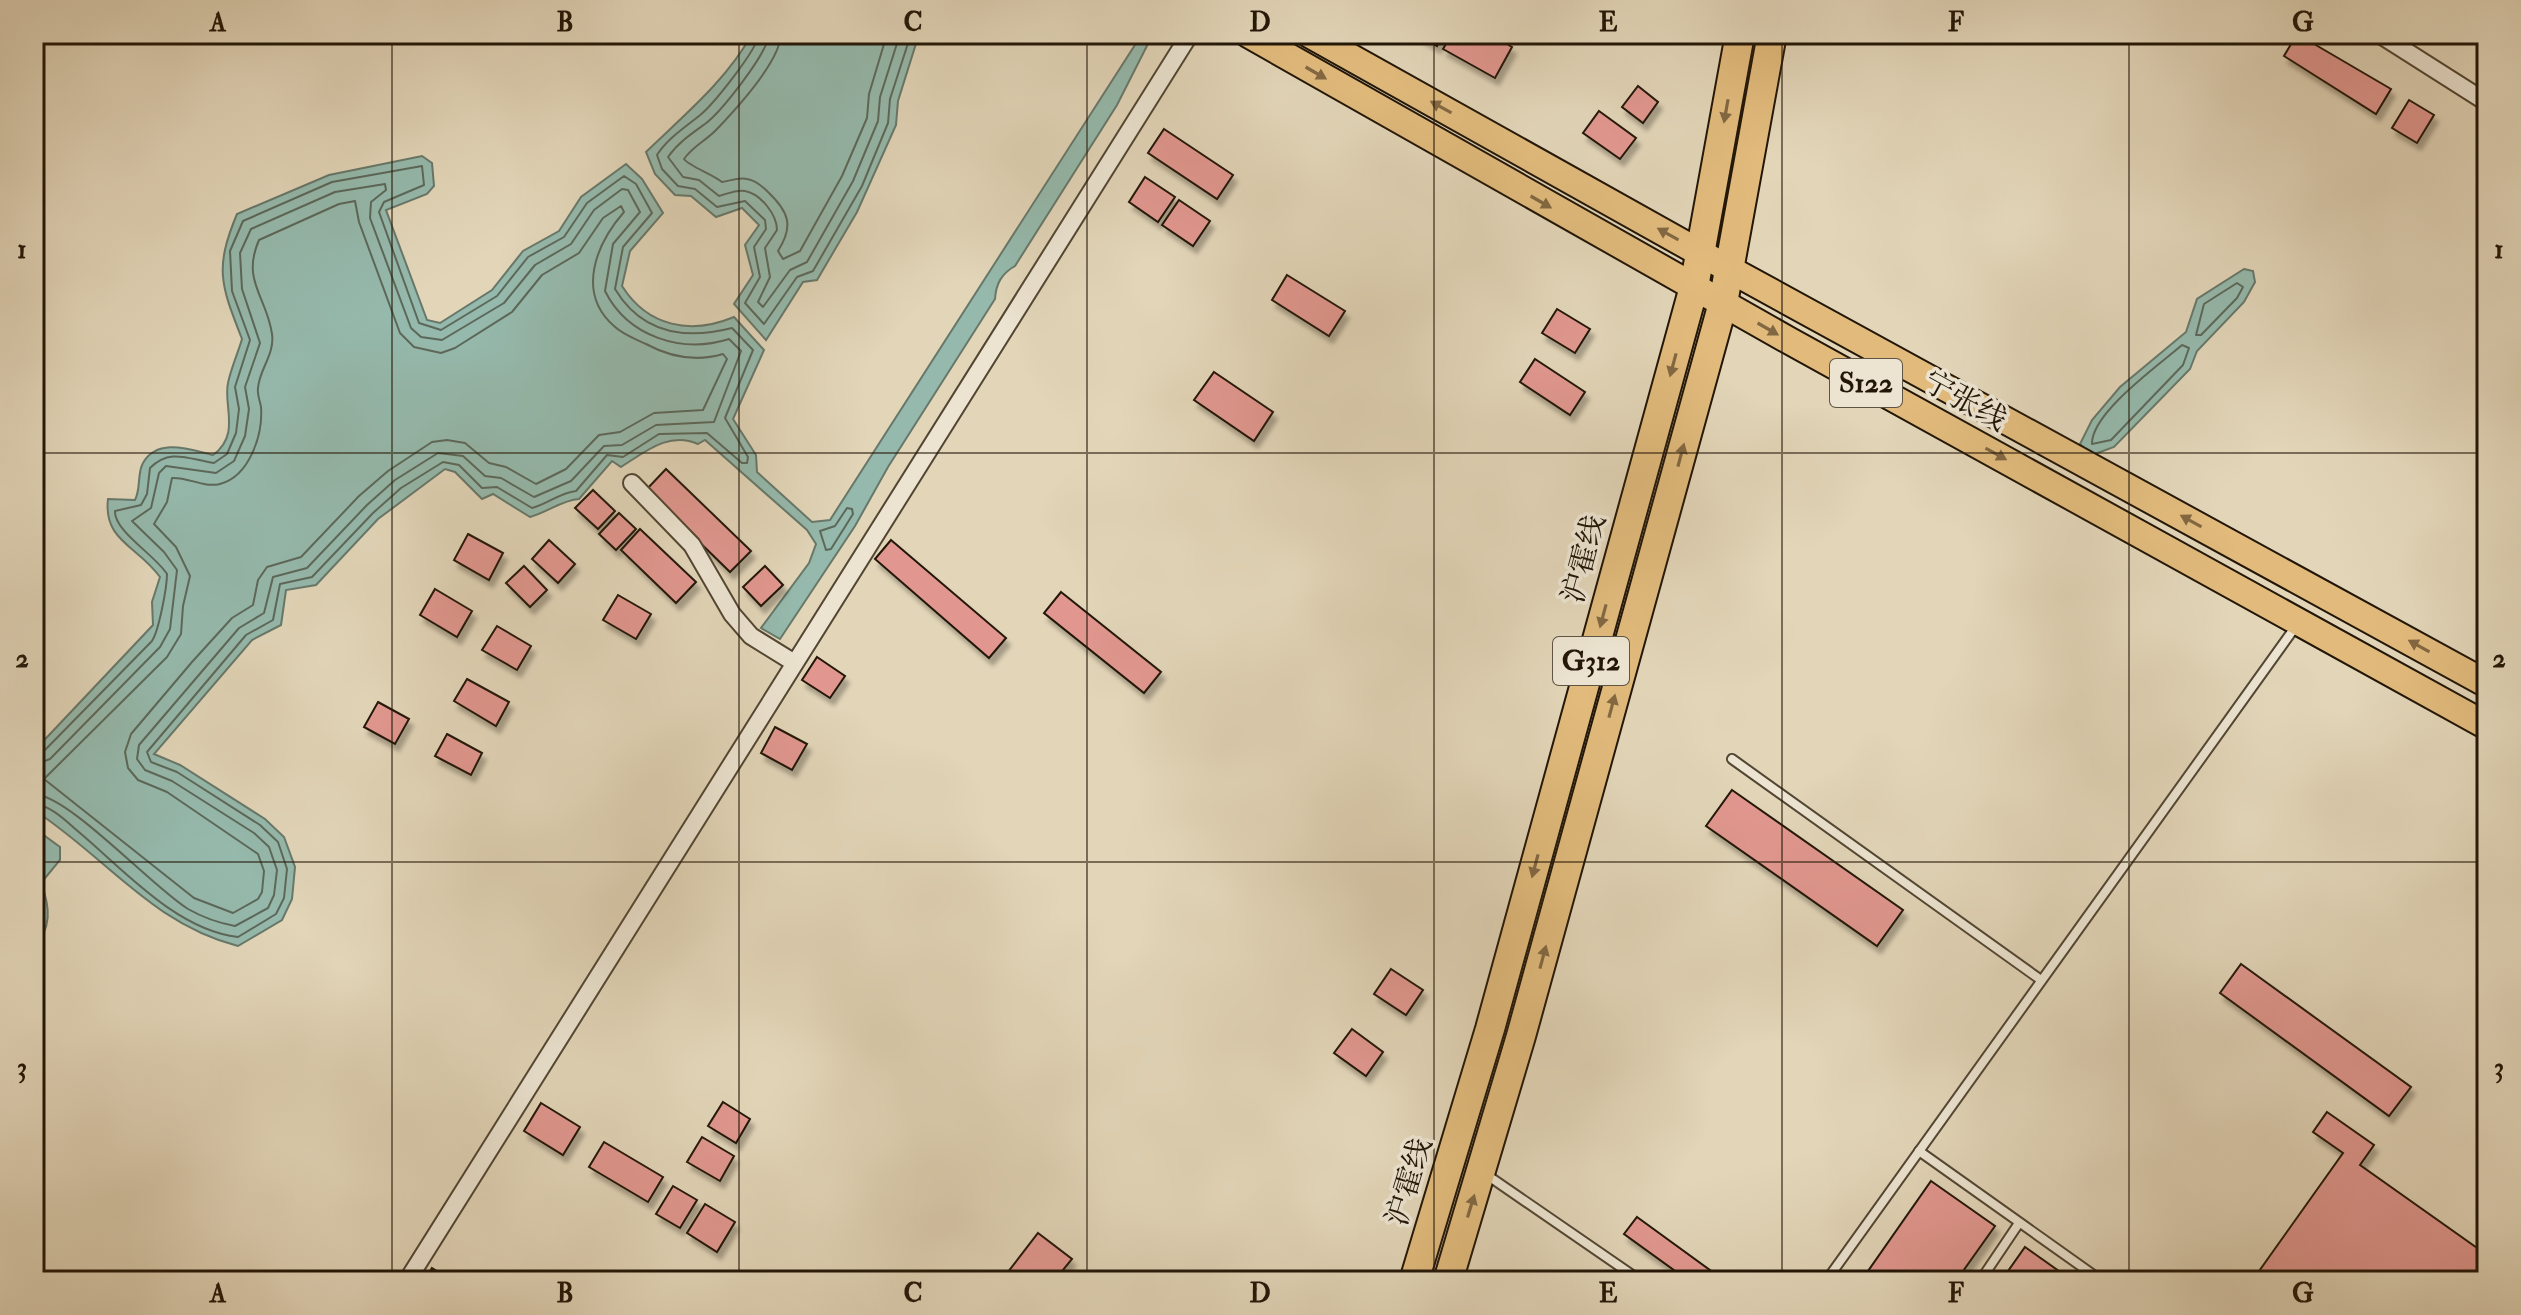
<svg xmlns="http://www.w3.org/2000/svg" width="2521" height="1315" font-family="'IM FELL Double Pica','Noto Serif SC',serif">
<defs>
<filter id="shadow"><feDropShadow dx="4" dy="7" stdDeviation="2" flood-color="#0004"/></filter>
</defs>
<rect width="100%" height="100%" fill="#e2d5b8"/>
<filter id="stains"><feTurbulence type="fractalNoise" baseFrequency=".0025" numOctaves="4"/><feColorMatrix values="0 0 0 0 .2 0 0 0 0 .09 0 0 0 0 .02 0 0 0 .5 -.17"/></filter>
<radialGradient id="worn" r=".72"><stop offset=".6" stop-color="#630" stop-opacity="0"/><stop offset="1" stop-color="#630" stop-opacity=".3"/></radialGradient>
<!-- water -->
<g fill="#95b9ac" stroke="#67786a" stroke-width="2">
<path d="M752,34H919L898,101L896,125L857,212L817,280L803,282L766,340L734,304L753,275L745,245L759,225L742,208L716,217L691,196L675,195L655,174L646,152C684,115 726,81 752,34Z"/>
<path d="M1142,34H1153L1117,105L1015,266C1001,274 996,284 995,299L888,467L855,526L780,639L761,628L809,563L816,544L807,530L705,440L698,444C669,431 645,452 621,467L612,461L579,499C562,500 548,512 530,517L493,494L482,499L455,472L445,469L378,519L316,585L286,590L281,625L252,640L154,754L180,765L265,819L284,837L295,867L292,899L282,920L238,946C152,924 106,857 34,810V751L153,625L152,602L160,577C138,546 103,541 108,499L135,500C141,489 137,473 143,463C158,437 191,450 213,455C241,435 223,405 228,383C231,368 238,353 242,339C221,285 214,269 237,214L329,175L422,156L432,163L434,186L427,194L386,210L427,320L440,323L492,290L523,251L559,231L581,197L626,164L642,179L663,213L630,251L622,286C648,327 691,335 734,317L764,350L733,419L756,455L757,472L812,522L830,520Z"/>
<path d="M2244,269L2253,271L2255,282L2244,302L2197,351L2190,369L2114,447L2092,455L2080,444L2092,420L2120,387L2186,332L2197,299Z"/>
<path d="M34,828L60,847V860L41,883C51,909 51,927 34,950Z"/>
</g>
<g fill="none" stroke-linecap="round" stroke-linejoin="round">
<!-- shore -->
<g stroke="#5c685a" stroke-width="2">
<path d="M759,34C757,50 713,105 699,116C684,128 667,139 657,155L662,169L678,186L695,189L717,207L745,201L765,220L766,229L754,247L760,277L745,303L764,324L797,277L813,271L862,186L888,123L890,99L911,34"/>
<path d="M769,34C768,53 721,112 705,124C691,134 678,143 668,157L683,177L699,180L719,196C727,194 737,189 745,191C761,194 777,215 777,230L765,248L770,277L758,302L763,307L790,270L807,262L853,181L878,121L880,97L900,34"/>
<path d="M781,34C780,62 737,108 717,129C707,140 693,146 684,159C689,166 712,174 722,182C730,181 738,177 747,179C755,180 762,186 768,192C789,212 794,226 778,251L783,259L800,251L842,176L867,118L869,94L887,34"/>
<path d="M355,201L359,222L400,333L414,347L441,353L455,348L512,312L542,275L579,253L603,218L621,206L624,212C596,244 576,293 614,326C622,334 635,339 646,344C670,357 696,362 723,354L727,359L703,410L654,413L620,432L599,435L566,469L536,484L506,467L489,463L465,443L447,440L432,442L388,471L359,496L301,557L267,567L258,580L253,605L232,618L192,662L131,734L125,752L128,768L138,780L167,792L258,854L264,871L262,892L258,899L233,913L194,898L44,779L167,657L181,634L183,606L190,576L176,547L154,524L167,502L172,478C188,477 204,488 220,484C250,476 263,434 261,407C260,401 257,394 258,388C259,370 275,354 272,334C267,297 241,281 259,240L339,204Z"/>
<path d="M2237,283L2243,287L2237,298L2201,335H2196L2204,304Z"/>
<path d="M2182,345L2189,348L2183,365L2111,440L2092,444C2091,413 2159,365 2182,345Z"/>
<path d="M847,508L852,509L853,514L831,549L826,550L820,531L835,526Z"/>
<path d="M34,755L43,752L152,641C159,630 167,587 167,574C155,555 114,531 115,511L141,505L147,494L150,468C170,448 188,459 214,463L227,454L236,433L239,409L235,387L250,340L232,291L230,251L243,221L332,182L422,166L424,185L384,202L379,212L419,323L441,330L497,296L528,257L564,237L587,203L624,176L636,184L652,213L623,247L615,289C642,334 685,340 732,328L753,350L725,418L748,457L747,463H742L707,433L659,434L623,457L607,455L576,491C559,493 548,504 532,508L497,487L482,488L459,465L443,462L401,488L373,513L312,577L280,584L273,620L246,635L147,752L151,762L177,772L260,825L278,842L287,869L284,898L276,914L238,937C177,930 125,871 80,833C68,823 51,805 34,804"/>
<path d="M34,765L50,759L160,647L170,629L177,570L164,552L132,521L151,508L159,473L166,466L216,473L234,461L245,436L249,409L245,387L260,343L242,289L240,253L251,229L335,192L385,184L386,190L371,202L370,218L411,328L421,337L442,340L504,303L535,265L571,244L594,210L622,189L628,190L640,212L613,244L605,291C628,337 682,354 729,339L741,351L714,422L656,425L622,445L604,446L571,481L534,497L501,478L485,476L463,456L438,453L395,480L367,505L307,568L273,577L264,613L239,628L139,745L137,759L145,770L172,781L254,833L269,847L277,870L274,895L268,908L235,926C219,923 202,917 188,909C152,887 70,796 34,794"/>
</g>
</g>
<!-- building -->
<g fill="#e1978f" stroke="#221607" stroke-width="2" filter="url(#shadow)">
<path d="M1417,34H1444L1437,46Z"/>
<path d="M1452,34H1490L1512,47L1495,78L1443,49Z"/>
<path d="M2297,34L2391,89L2376,114L2284,56Z"/>
<path d="M1638,86L1658,102L1643,123L1622,107Z"/>
<path d="M2409,100L2434,115L2417,143L2392,128Z"/>
<path d="M1599,111L1636,138L1620,159L1583,133Z"/>
<path d="M1164,129L1233,175L1217,199L1148,153Z"/>
<path d="M1145,177L1175,197L1158,222L1129,202Z"/>
<path d="M1179,200L1210,221L1193,246L1162,225Z"/>
<path d="M1287,275L1345,311L1329,336L1272,300Z"/>
<path d="M1557,309L1590,329L1575,353L1542,333Z"/>
<path d="M1535,359L1585,392L1570,415L1520,382Z"/>
<path d="M1214,372L1273,412L1254,441L1194,400Z"/>
<path d="M666,469L751,551L730,572L646,490Z"/>
<path d="M593,490L615,511L598,529L575,508Z"/>
<path d="M619,513L636,529L616,550L599,534Z"/>
<path d="M640,529L696,582L676,603L621,550Z"/>
<path d="M468,534L503,553L489,580L454,560Z"/>
<path d="M549,540L575,564L558,583L532,559Z"/>
<path d="M891,540L1006,638L989,658L875,559Z"/>
<path d="M524,566L547,590L530,607L506,583Z"/>
<path d="M765,566L783,585L761,606L743,587Z"/>
<path d="M435,589L472,611L457,637L420,615Z"/>
<path d="M1061,592L1161,672L1144,693L1044,613Z"/>
<path d="M618,595L651,614L636,639L603,620Z"/>
<path d="M497,626L531,646L517,670L482,650Z"/>
<path d="M817,657L845,676L830,698L802,680Z"/>
<path d="M467,679L509,702L496,726L454,701Z"/>
<path d="M378,702L409,719L395,744L364,727Z"/>
<path d="M775,727L807,744L792,770L761,753Z"/>
<path d="M447,734L482,753L471,775L435,756Z"/>
<path d="M1732,790L1903,910L1877,946L1706,826Z"/>
<path d="M2241,964L2411,1087L2389,1116L2220,993Z"/>
<path d="M1391,969L1423,990L1406,1015L1374,994Z"/>
<path d="M1352,1029L1383,1052L1366,1076L1334,1053Z"/>
<path d="M723,1102L750,1119L736,1143L708,1126Z"/>
<path d="M541,1103L580,1127L563,1155L524,1131Z"/>
<path d="M2327,1112L2374,1145L2360,1165L2487,1255V1281H2252L2343,1153L2313,1132Z"/>
<path d="M702,1137L734,1156L720,1181L687,1162Z"/>
<path d="M604,1142L663,1177L648,1202L589,1167Z"/>
<path d="M1931,1181L1995,1226L1956,1281H1861Z"/>
<path d="M673,1186L697,1200L680,1228L656,1214Z"/>
<path d="M705,1204L735,1222L717,1252L687,1233Z"/>
<path d="M1637,1217L1725,1281H1689L1624,1234Z"/>
<path d="M1038,1233L1072,1259L1054,1281H1001Z"/>
<path d="M2025,1247L2073,1281H2001Z"/>
<path d="M432,1268L453,1281H424Z"/>
</g>
<g fill="none" stroke-linecap="round" stroke-linejoin="round">
<!-- service casing -->
<g stroke="#524633" stroke-width="12">
<g id="service">
<path d="M1732,759L2041,980"/>
<path d="M1919,1151L2102,1281"/>
<path d="M1487,1175L1641,1281"/>
<path d="M1826,1281L2296,626"/>
<path d="M1980,1281L2019,1223"/>
</g>
</g>
<!-- minor casing -->
<g stroke="#524633" stroke-width="20">
<g id="minor">
<path d="M2379,34L2486,102"/>
<path d="M632,483L692,545L732,614L751,636L793,662"/>
<path d="M407,1281L1190,34"/>
</g>
</g>
<!-- primary casing -->
<g stroke="#221607" stroke-width="30">
<g id="primary">
<path d="M1248,34L1788,340L2487,726"/>
<path d="M1309,34L1729,269L2487,684"/>
</g>
</g>
<!-- trunk casing -->
<g stroke="#221607" stroke-width="32">
<g id="trunk">
<path d="M1414,1281L1490,1029L1694,287L1740,34"/>
<path d="M1448,1281L1521,1036L1723,303L1772,34"/>
</g>
</g>
<!-- service -->
<use href="#service" stroke="#ece4d1" stroke-width="8"/>
<!-- minor -->
<use href="#minor" stroke="#ece4d1" stroke-width="16"/>
<!-- primary -->
<use href="#primary" stroke="#e1ba7c" stroke-width="26"/>
<!-- trunk -->
<use href="#trunk" stroke="#e1ba7c" stroke-width="28"/>
</g>
<!-- one-way arrows -->
<defs><path id="oneway-solid" d="M-6-.8H1V-3.2L6.5 0L1 3.2V.8H-6Z" transform="scale(2)"/></defs>
<g fill="#826842">
<use href="#oneway-solid" transform="translate(1316 73) rotate(30)"/>
<use href="#oneway-solid" transform="translate(1441 107) rotate(-151)"/>
<use href="#oneway-solid" transform="translate(1726 111) rotate(100)"/>
<use href="#oneway-solid" transform="translate(1541 202) rotate(30)"/>
<use href="#oneway-solid" transform="translate(1668 234) rotate(-151)"/>
<use href="#oneway-solid" transform="translate(1768 329) rotate(30)"/>
<use href="#oneway-solid" transform="translate(1673 365) rotate(105)"/>
<use href="#oneway-solid" transform="translate(1996 454) rotate(29)"/>
<use href="#oneway-solid" transform="translate(1681 455) rotate(-75)"/>
<use href="#oneway-solid" transform="translate(2191 521) rotate(-151)"/>
<use href="#oneway-solid" transform="translate(1603 616) rotate(105)"/>
<use href="#oneway-solid" transform="translate(2419 646) rotate(-151)"/>
<use href="#oneway-solid" transform="translate(1612 706) rotate(-75)"/>
<use href="#oneway-solid" transform="translate(1535 866) rotate(105)"/>
<use href="#oneway-solid" transform="translate(1543 957) rotate(-75)"/>
<use href="#oneway-solid" transform="translate(1471 1206) rotate(-73)"/>
</g>
<!-- grid -->
<path fill="none" stroke="#221607" stroke-width="2" stroke-opacity="0.55" d="M392,34V1281M739,34V1281M1087,34V1281M1434,34V1281M1782,34V1281M2129,34V1281M34,453H2487M34,862H2487"/>
<g text-anchor="middle" dominant-baseline="central" stroke-width="7" stroke-linejoin="round" paint-order="stroke">
<!-- shield labels -->
<g fill="#ece4d1" stroke="#5f5444" stroke-width="2">
<rect x="1830" y="359" width="72" height="48" rx="6"/>
<rect x="1553" y="637" width="76" height="48" rx="6"/>
</g>
<g font-size="28" font-weight="bold" fill="#221607">
<text x="1866" y="383">S122</text>
<text x="1591" y="661">G312</text>
</g>
<!-- street labels -->
<g font-size="30" fill="#221607" stroke="#ece4d1">
<text transform="translate(1965 401) rotate(29)">宁张线</text>
<text transform="translate(1584 559) rotate(-75)">沪霍线</text>
<text transform="translate(1409 1182) rotate(-73)">沪霍线</text>
</g>
</g>
<!-- margin -->
<rect width="2521" height="1315" fill="none" stroke="#e2d5b8" stroke-width="88"/>
<rect x="44" y="44" width="2433" height="1227" fill="none" stroke="#221607" stroke-width="3"/>
<g font-size="26" text-anchor="middle" font-weight="bold" fill="#221607">
<text x="218" y="31">A</text>
<text x="565" y="31">B</text>
<text x="913" y="31">C</text>
<text x="1260" y="31">D</text>
<text x="1608" y="31">E</text>
<text x="1956" y="31">F</text>
<text x="2303" y="31">G</text>
<text x="22" y="258">1</text>
<text x="2499" y="258">1</text>
<text x="22" y="667">2</text>
<text x="2499" y="667">2</text>
<text x="22" y="1076">3</text>
<text x="2499" y="1076">3</text>
<text x="218" y="1302">A</text>
<text x="565" y="1302">B</text>
<text x="913" y="1302">C</text>
<text x="1260" y="1302">D</text>
<text x="1608" y="1302">E</text>
<text x="1956" y="1302">F</text>
<text x="2303" y="1302">G</text>
</g>
<rect width="100%" height="100%" filter="url(#stains)"/>
<rect width="100%" height="100%" fill="url(#worn)"/>
</svg>
